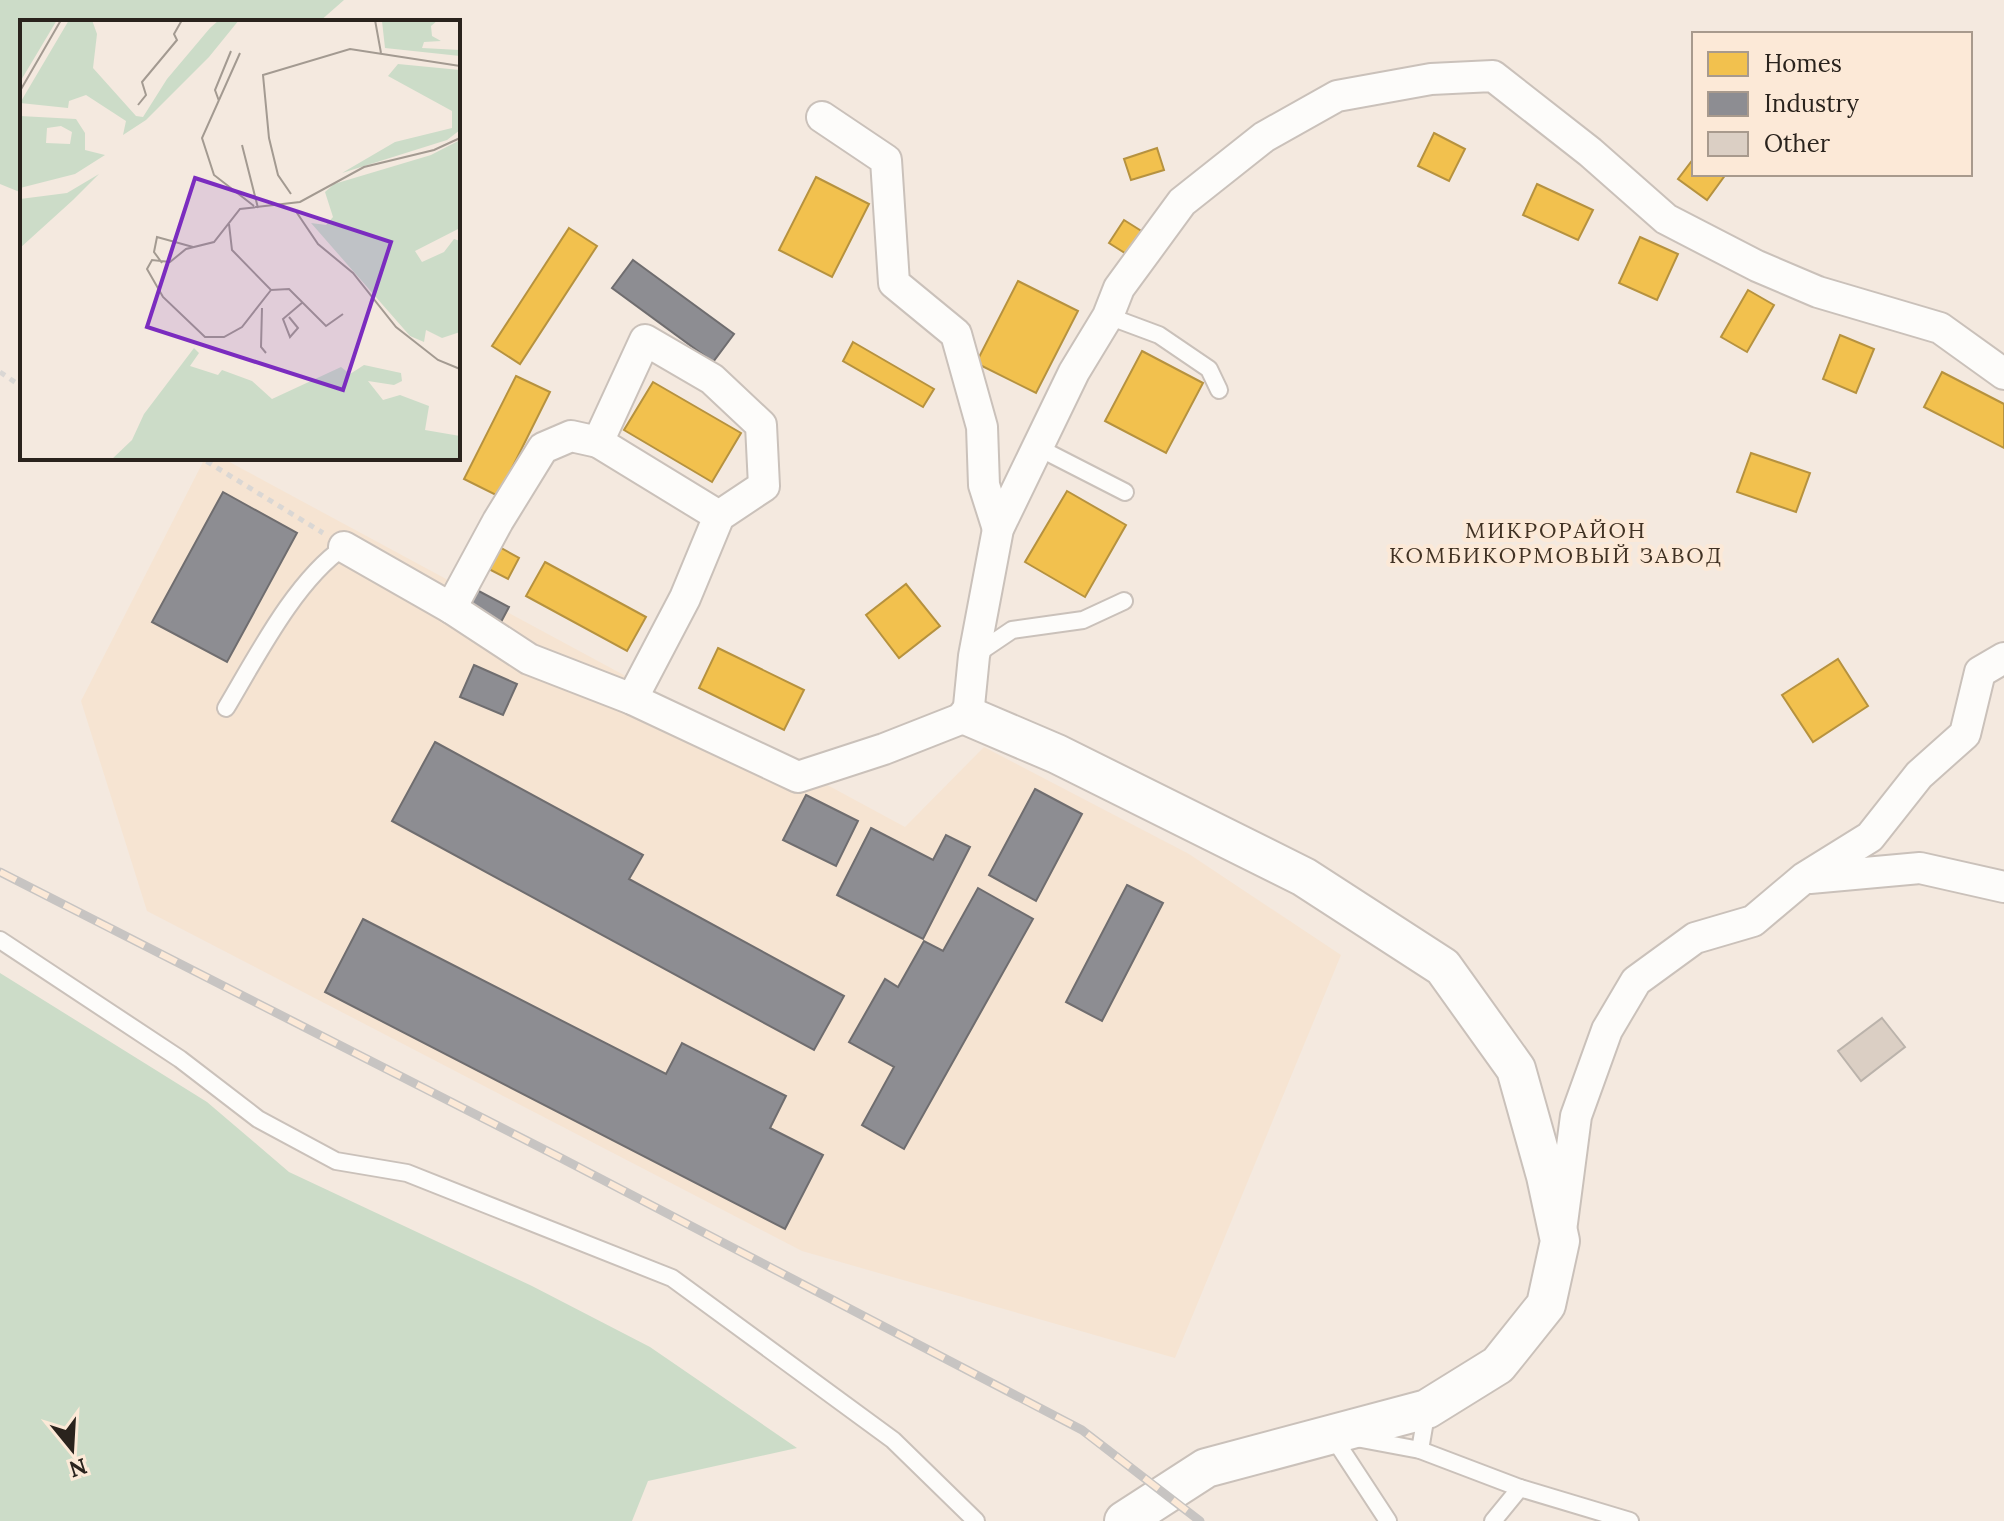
<svg xmlns="http://www.w3.org/2000/svg" width="2004" height="1521" font-family="Lora,serif">
<rect width="100%" height="100%" fill="#f4e9df"/>
<!-- built -->
<path fill="#f6e4d2" d="M205,458H222L905,827L984,747L1189,854L1341,955L1175,1358L802,1251L147,911L81,701Z"/>
<!-- green -->
<g fill="#ccdcc8">
<path d="M0,0H344L319,22H22V193L0,184Z"/>
<path d="M0,973L207,1102L289,1172L532,1286L650,1347L797,1448L648,1481L632,1521H0Z"/>
</g>
<!-- homes -->
<g fill="#f2c14e" stroke="#b6923f" stroke-width="2">
<path d="M1434,133L1465,149L1449,181L1418,166Z"/>
<path d="M1157,148L1164,170L1131,180L1124,159Z"/>
<path d="M1694,158V174H1726L1707,200L1678,179Z"/>
<path d="M816,177L869,204L832,277L779,250Z"/>
<path d="M1537,184L1593,210L1578,240L1523,215Z"/>
<path d="M1124,220L1143,232L1128,255L1109,243Z"/>
<path d="M569,228L597,246L520,364L492,346Z"/>
<path d="M1640,237L1678,254L1657,300L1619,283Z"/>
<path d="M1018,281L1078,311L1036,393L976,363Z"/>
<path d="M1748,290L1774,305L1747,352L1721,337Z"/>
<path d="M1840,335L1874,349L1856,393L1823,379Z"/>
<path d="M853,342L934,389L923,407L843,361Z"/>
<path d="M1142,351L1203,383L1166,453L1105,421Z"/>
<path d="M1942,372L2004,404V448L1924,407Z"/>
<path d="M516,376L550,392L498,496L464,479Z"/>
<path d="M653,382L741,433L712,482L624,430Z"/>
<path d="M1751,453L1810,473L1796,512L1737,492Z"/>
<path d="M1067,491L1126,525L1085,597L1025,562Z"/>
<path d="M494,544L519,558L508,579L483,566Z"/>
<path d="M545,562L646,617L627,651L526,596Z"/>
<path d="M906,584L940,626L899,658L866,615Z"/>
<path d="M718,648L804,690L784,730L699,688Z"/>
<path d="M1838,659L1868,706L1813,742L1782,695Z"/>
</g>
<!-- industry -->
<g fill="#8d8d92" stroke="#6f6d6f" stroke-width="2">
<path d="M633,260L734,334L713,362L612,288Z"/>
<path d="M223,492L297,533L227,662L152,622Z"/>
<path d="M473,588L509,607L500,624L465,606Z"/>
<path d="M474,665L517,684L503,715L460,697Z"/>
<path d="M435,742L643,855L629,879L844,996L814,1050L392,821Z"/>
<path d="M1035,789L1082,814L1036,901L989,875Z"/>
<path d="M806,795L858,821L836,866L783,840Z"/>
<path d="M871,828L933,860L946,835L970,847L923,939L837,895Z"/>
<path d="M1127,885L1163,903L1102,1021L1066,1002Z"/>
<path d="M978,888L1033,919L904,1149L862,1125L894,1067L849,1042L885,979L898,987L924,941L943,951Z"/>
<path d="M363,919L666,1074L682,1043L786,1096L770,1128L823,1155L785,1229L325,992Z"/>
</g>
<!-- building -->
<path fill="#dbcfc4" stroke="#bbb3ab" stroke-width="2" d="M1882,1018L1905,1047L1861,1081L1838,1051Z"/>
<g fill="none" stroke-linecap="round" stroke-linejoin="round">
<!-- service casing -->
<g stroke="#cac1ba" stroke-width="20">
<g id="service">
<path d="M1108,316L1159,335L1209,369L1219,390"/>
<path d="M1039,448L1125,492"/>
<path d="M975,655L1012,630L1083,620L1124,601"/>
<path d="M226,708C257,656 295,581 344,547"/>
<path d="M0,940L180,1059L258,1119L336,1161L407,1173L672,1278L893,1440L976,1521"/>
<path d="M1331,1434L1388,1521"/>
<path d="M1356,1438L1420,1450L1520,1488L1630,1521"/>
<path d="M1420,1450L1427,1409"/>
<path d="M1493,1521L1520,1488"/>
</g>
</g>
<!-- minor casing -->
<g stroke="#cac1ba" stroke-width="34">
<g id="minor">
<path d="M822,117L886,160L894,283L956,334L982,427L984,485L998,529"/>
<path d="M344,547L451,608L529,659L632,699L798,777L884,749L968,716L974,656L998,529L1074,372L1108,316L1119,288L1182,202L1264,137L1337,96L1431,79L1493,76L1590,152L1666,219L1757,266L1818,292L1940,328L2004,374"/>
<path d="M451,608L498,521L543,448L571,436L598,442"/>
<path d="M632,699L685,598L719,516L764,486L761,425L712,379L645,340L598,442L719,516"/>
<path d="M1810,878L1920,868L2004,887"/>
<path d="M1562,1223L1576,1116L1607,1030L1636,981L1695,938L1753,921L1804,878L1870,837L1919,775L1965,734L1980,672L2004,658"/>
</g>
</g>
<!-- tertiary casing -->
<g stroke="#cac1ba" stroke-width="42">
<path id="tertiary" d="M968,716L1057,754L1304,877L1443,967L1516,1069L1546,1176L1560,1241L1546,1305L1498,1365L1427,1409L1206,1468L1124,1521"/>
</g>
<!-- path -->
<g stroke="#dad7d4" stroke-width="5" stroke-dasharray="6 6" stroke-linecap="butt">
<path d="M0,372L22,387"/>
<path d="M195,458L206,461L323,533"/>
</g>
<!-- service -->
<use href="#service" stroke="#fdfcfa" stroke-width="16"/>
<!-- minor -->
<use href="#minor" stroke="#fdfcfa" stroke-width="30"/>
<!-- tertiary -->
<use href="#tertiary" stroke="#fdfcfa" stroke-width="38"/>
<!-- rail casing -->
<g stroke="#c7c4c2" stroke-width="9">
<path id="rail" d="M0,872L559,1157L1082,1430L1200,1521"/>
</g>
<!-- rail -->
<use href="#rail" stroke="#fce9d7" stroke-width="6" stroke-dasharray="18" stroke-linecap="butt"/>
</g>
<g text-anchor="middle" dominant-baseline="central" stroke-width="8" stroke-linejoin="round" paint-order="stroke">
<!-- neighbourhood labels -->
<g font-size="22" letter-spacing="2" fill="#403123" stroke="#fce9d7">
<text x="1556" y="530">МИКРОРАЙОН<tspan x="1556" dy="25">КОМБИКОРМОВЫЙ ЗАВОД</tspan></text>
</g>
</g>
<!-- overview -->
<g transform="translate(20 20)">
<rect width="440" height="440" fill="#f4e9df"/>
<path d="M0,0H37L0,62ZM49,0H72L77,14L73,48L116,96L123,97L147,59L190,8L199,0H219L189,37L126,100L103,115L106,101L66,75L49,81L48,88L0,83ZM418,0L411,6L412,16L421,21L404,22L402,28L440,30V36L365,28L362,1ZM378,44L440,50V110L427,120L322,153L375,122L432,108V91L368,56ZM0,96L56,99L65,113V130L85,135L55,154L0,168ZM41,106L52,112L50,124L26,123L27,108ZM440,120V208L395,231L402,242L424,232L434,219L440,221V312L422,318L406,310L404,322L390,316L291,203L306,205L313,197L305,172L314,164L411,135ZM79,154L53,180L0,228V179L47,173ZM174,328L179,333L170,346L198,355L202,350L232,361L252,379L321,347L330,354L344,345L381,353L382,361L374,365L348,361L363,380L380,375L409,386L405,410L440,416V440H91L112,420L124,394Z" fill="#ccdcc8" fill-rule="evenodd"/>
<path fill="none" stroke="#a39a91" stroke-width="2" d="M355,0L361,33M220,33L182,118L194,155L234,186M0,71L41,0M199,81L195,70L211,31M118,85L126,75L122,62L157,20L154,14L162,0M222,125L238,188M271,174L258,155L249,118L243,55L330,29L440,46M275,190L298,224L333,253L376,307L418,340L440,349M209,204L212,230L251,270L269,269L306,306L323,294M142,243L134,232L137,217L173,227M251,270L222,307L204,317H185L143,277L127,249L132,240L150,242L166,229L194,222L220,189L280,182L344,147L414,130L440,118M242,288L241,327L246,333M269,297L278,308L270,317L263,299L283,282"/>
<path fill="#7b2cbf" fill-opacity="0.15" stroke="#7b2cbf" stroke-width="4" d="M175,158L371,222L323,370L127,307Z"/>
<rect width="440" height="440" fill="none" stroke="#2a231d" stroke-width="4"/>
</g>
<!-- legend -->
<rect x="1692" y="32" width="280" height="144" fill="#fce9d7" stroke="#a89a8d" stroke-width="2"/>
<rect x="1708" y="52" width="40" height="24" fill="#f2c14e" stroke="#a89a8d" stroke-width="2"/>
<text x="1764" y="72" font-size="24" fill="#2a231d">Homes</text>
<rect x="1708" y="92" width="40" height="24" fill="#8d8d92" stroke="#a89a8d" stroke-width="2"/>
<text x="1764" y="112" font-size="24" fill="#2a231d">Industry</text>
<rect x="1708" y="132" width="40" height="24" fill="#dbcfc4" stroke="#a89a8d" stroke-width="2"/>
<text x="1764" y="152" font-size="24" fill="#2a231d">Other</text>
<!-- north arrow -->
<g transform="translate(72 1449) rotate(162)" stroke="#fce9d7" stroke-width="6" paint-order="stroke">
<path d="M0-6L14 30L0 20L-14 30Z" fill="#2a231d"/>
<text y="-12" font-size="22" font-weight="bold" text-anchor="middle" fill="#2a231d">N</text>
</g>
</svg>
